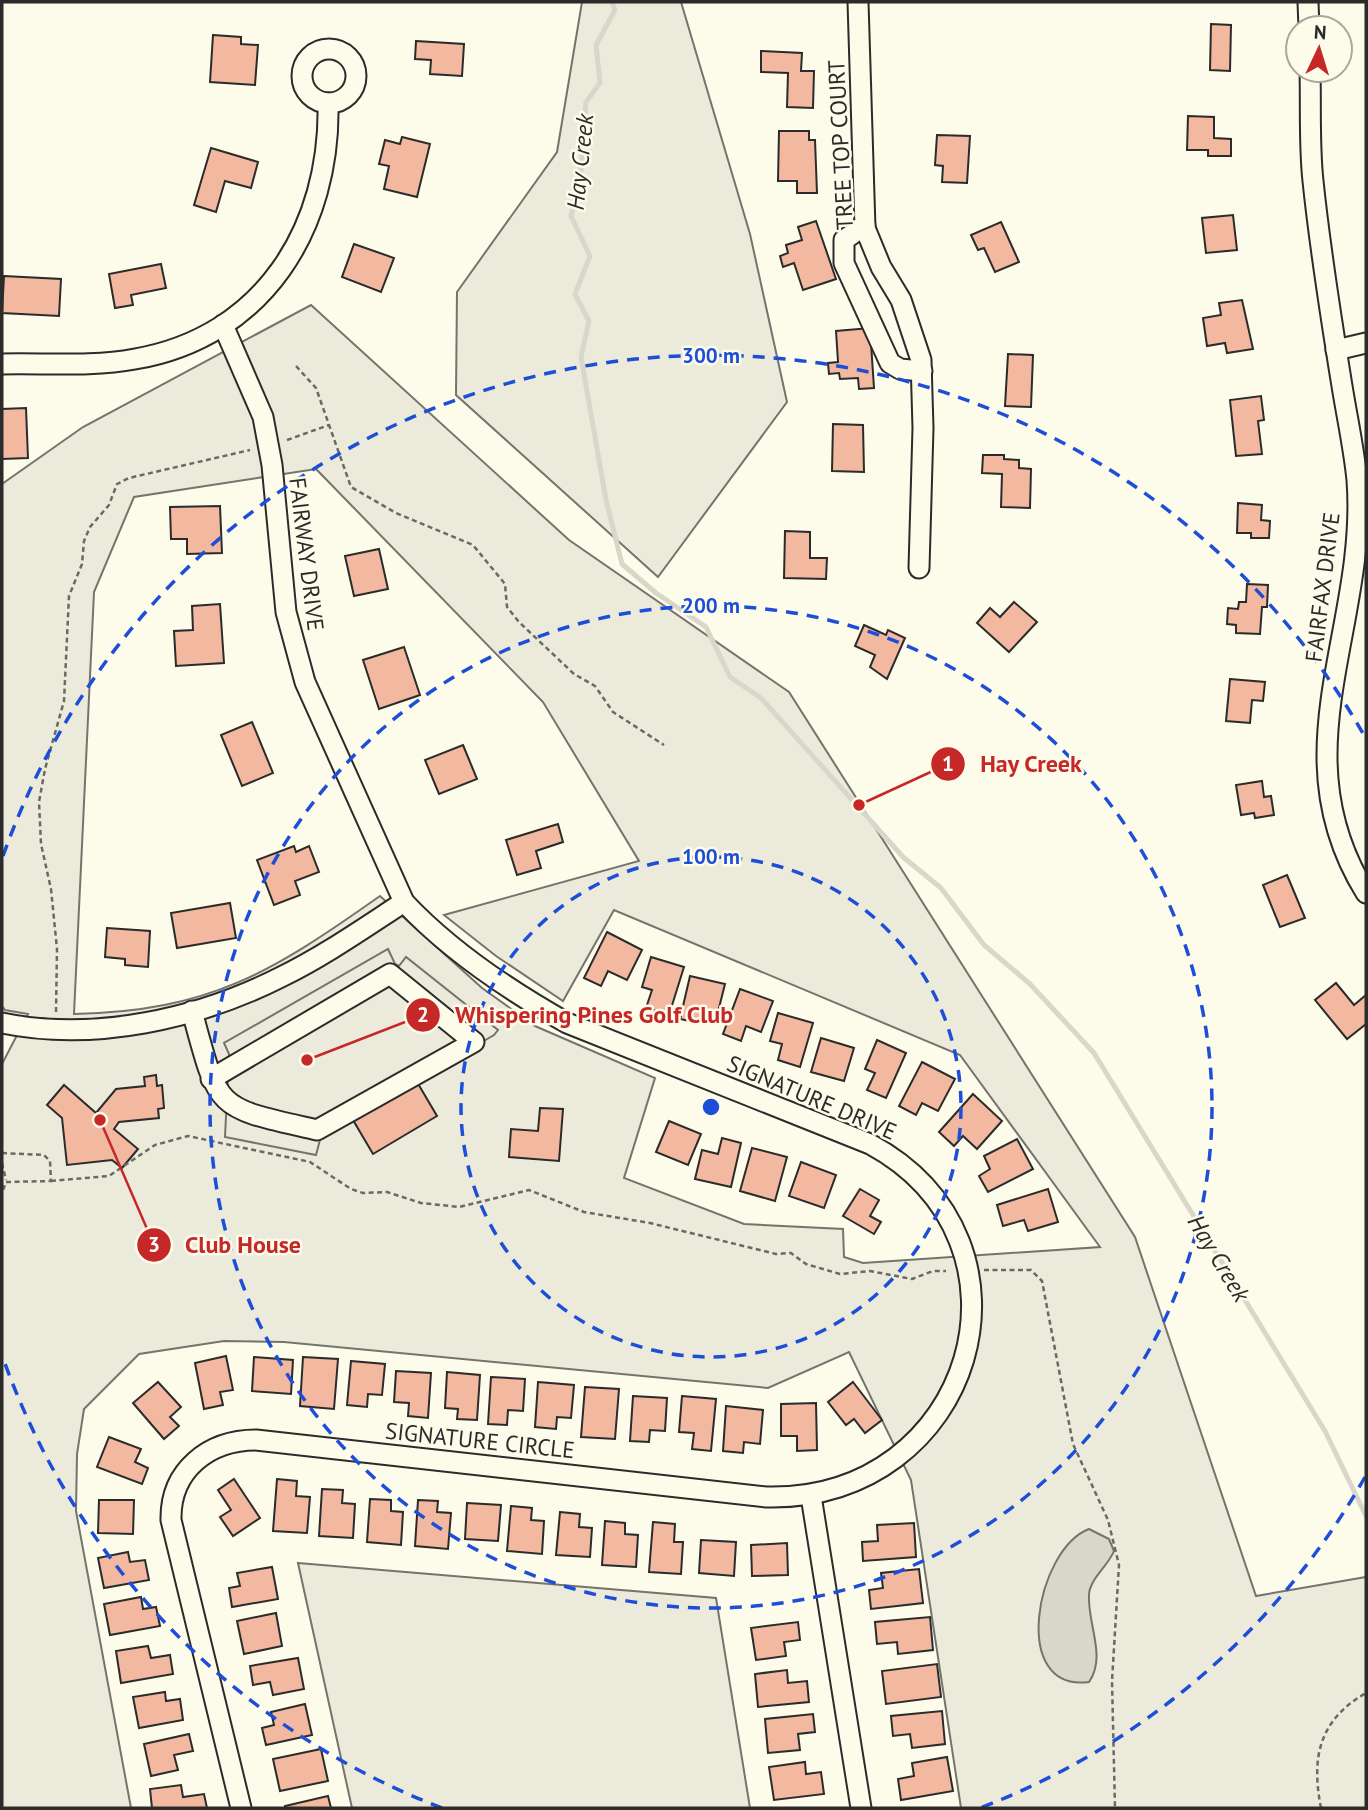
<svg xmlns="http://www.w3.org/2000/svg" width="1368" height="1810" font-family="'PT Sans',sans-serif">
<rect width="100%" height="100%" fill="#fdfbea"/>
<!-- green -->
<g fill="#ecebdb" stroke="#74746e" stroke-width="2" fill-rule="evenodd">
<path d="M582,2H681L750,234L787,402L658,577L456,395L457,292L557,152Z"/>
<path d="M311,305L569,540L789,692L1135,1237L1256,1596L1366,1577V1808H961L911,1480L849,1352L768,1388L284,1342L224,1341L139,1354L84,1409L77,1454L76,1511L131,1808H2V1064L28,1014L5,1010L2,1006V484L83,427ZM316,469L543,702L639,861L444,915L496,956L563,1001L614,910L960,1055L1100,1247L863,1263L844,1257L843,1229L744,1224L624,1178L655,1078L535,1026L482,988L380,896C272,972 211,1011 74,1014L94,592L134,497Z"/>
<path d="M298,1563L716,1598L750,1808H352Z"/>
</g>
<!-- parking -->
<path fill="#eceadb" stroke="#74746e" stroke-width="2" d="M388,949L395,964L399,966L406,957L498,1030L494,1035L321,1136L316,1155L225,1137L229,1054L224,1043Z"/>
<!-- water -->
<path fill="#d8d7c9" stroke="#74746e" stroke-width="2" d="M1089,1529L1109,1539L1114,1551C1108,1566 1090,1579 1089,1594C1087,1624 1107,1656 1089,1682C1009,1693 1036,1549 1089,1529Z"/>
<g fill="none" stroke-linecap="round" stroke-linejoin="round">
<!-- stream -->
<path stroke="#d8d7c9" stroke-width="5" d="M612,2L615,10L596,45L600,83L586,102L580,183L571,216L590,256L575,294L589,321L581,357L606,500L622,564L656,593L706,627L730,677L761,698L903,857L941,888L984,945L1030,984L1094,1053L1325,1431L1366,1516"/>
</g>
<!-- building -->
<g fill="#f2b8a0" stroke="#2b2b2b" stroke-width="2">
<path d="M1211,24L1231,25L1230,71L1210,70Z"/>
<path d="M213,35L241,37V44L258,45L255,85L210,82Z"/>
<path d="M416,41L464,44L462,76L430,74L431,60L415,59Z"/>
<path d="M761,51L802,53L801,71H814L813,108L787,107L788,73L761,72Z"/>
<path d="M1188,116L1214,117V138L1231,139V156H1208V150H1187Z"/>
<path d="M779,131H809V140H815L817,193H797V181H778Z"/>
<path d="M937,135L970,136L967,183L942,182L943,166L935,165Z"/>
<path d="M402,137L430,144L417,197L384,189L389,166L379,164L385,140L400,144Z"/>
<path d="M211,148L258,162L251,188L225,181L216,212L194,205Z"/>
<path d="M1233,215L1237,250L1206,253L1202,218Z"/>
<path d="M816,221L836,279L803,290L794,263L783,267L780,256L788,253L786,245L802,240L798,227Z"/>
<path d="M1001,222L1019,262L995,272L984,248L978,250L971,235Z"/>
<path d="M354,244L394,258L381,292L342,277Z"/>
<path d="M161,264L166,288L131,295L133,305L115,308L109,274Z"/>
<path d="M4,276L61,279L59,316L2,313Z"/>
<path d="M1242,300L1253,349L1227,353L1225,343L1207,346L1203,318L1221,315L1219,303Z"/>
<path d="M870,328L874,388L859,389L858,378L840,379L839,373L829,374L828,363L838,362L836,331Z"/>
<path d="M1008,354L1033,355L1031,407L1005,406Z"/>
<path d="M1261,396L1264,420L1258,421L1262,454L1236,456L1230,400Z"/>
<path d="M26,408L28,458L2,459V409Z"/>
<path d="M833,424L863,425L864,472L832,471Z"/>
<path d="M983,455H1004V459L1019,460V468L1031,469L1030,508L1001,507L1002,474L982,473Z"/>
<path d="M1238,503L1262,505L1261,520L1270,521L1269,538H1251V533H1237Z"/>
<path d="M220,506L222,553L187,554V539H171L170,507Z"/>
<path d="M785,531L810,532V558H827L826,579L784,578Z"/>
<path d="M379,549L388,589L354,596L345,556Z"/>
<path d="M1247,584L1268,585L1267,607H1262L1260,634L1236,633V625L1227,624L1228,608L1238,609L1239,602H1246Z"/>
<path d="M1014,602L1037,622L1009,652L977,623L990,608L1000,617Z"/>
<path d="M220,604L224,663L176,666L174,631L193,630L192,606Z"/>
<path d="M864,625L886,635L888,630L905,638L887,679L870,667L875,655L855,646Z"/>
<path d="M404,647L420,695L379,709L363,660Z"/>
<path d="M1230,679L1265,682L1263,701L1252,700L1250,723L1226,721Z"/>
<path d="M252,722L273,773L242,786L221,735Z"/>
<path d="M463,745L477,779L439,794L425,760Z"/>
<path d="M1262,781L1264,797L1271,796L1274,815L1255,818L1254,813L1241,815L1236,785Z"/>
<path d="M558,824L563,842L536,851L541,868L517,875L506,840Z"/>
<path d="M294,846L296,852L309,846L319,872L295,881L300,895L274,905L257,860Z"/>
<path d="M1287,875L1305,918L1280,927L1263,885Z"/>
<path d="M230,903L236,938L177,948L171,913Z"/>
<path d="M107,928L150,931L148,967L125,965V959L105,957Z"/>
<path d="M607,932L642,950L627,980L608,971L601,986L584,978Z"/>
<path d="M651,957L684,967L669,1015L646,1008L652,990L642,987Z"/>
<path d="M690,976L725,984L716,1020L701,1017L700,1023L680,1019Z"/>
<path d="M1336,983L1354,1005L1366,995V1024L1347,1039L1315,1000Z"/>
<path d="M740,989L773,1001L761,1032L746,1026L741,1041L723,1034Z"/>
<path d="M778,1013L813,1023L800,1067L778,1060L782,1044L770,1041Z"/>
<path d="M821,1038L854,1048L844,1081L811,1072Z"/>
<path d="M877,1040L906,1053L886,1098L867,1090L875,1073L865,1069Z"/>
<path d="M922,1062L955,1079L938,1111L922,1103L916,1115L899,1106Z"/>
<path d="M156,1075L157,1086L162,1085L164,1108L158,1109L159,1118L119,1122L114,1129L138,1149L122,1168L112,1160L67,1165L62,1118L47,1105L64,1085L96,1113L116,1089L145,1086L144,1077Z"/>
<path d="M417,1082L437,1116L373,1154L353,1120Z"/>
<path d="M973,1094L1002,1121L977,1149L963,1136L954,1146L939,1132Z"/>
<path d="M540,1108L563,1109L559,1161L509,1157L511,1129L538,1131Z"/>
<path d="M669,1121L701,1134L688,1165L656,1152Z"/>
<path d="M722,1138L741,1143L731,1187L695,1179L702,1150L718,1154Z"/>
<path d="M1017,1139L1033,1169L988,1192L979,1176L990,1169L984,1156Z"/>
<path d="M752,1148L787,1157L775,1201L740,1191Z"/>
<path d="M801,1162L836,1175L824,1208L789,1196Z"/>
<path d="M860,1189L879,1200L870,1216L881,1222L874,1234L843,1216Z"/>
<path d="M1048,1189L1058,1222L1028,1231L1024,1220L1003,1226L997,1205Z"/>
<path d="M226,1356L233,1390L220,1392L223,1405L204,1409L195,1363Z"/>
<path d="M254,1357L293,1360L291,1394L252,1391Z"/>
<path d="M303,1357L338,1359L334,1409L300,1406Z"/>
<path d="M351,1361L385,1364L382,1395L368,1394L367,1407L347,1405Z"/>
<path d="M396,1371L431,1373L428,1418L408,1416L409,1403L394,1402Z"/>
<path d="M447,1372L480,1375L477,1420L457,1419L458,1409L445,1408Z"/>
<path d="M491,1377L525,1379L523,1411L508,1410L507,1425L488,1424Z"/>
<path d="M158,1382L181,1407L170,1417L179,1426L164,1439L133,1403Z"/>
<path d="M538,1382L574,1385L571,1418L557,1417L556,1429L535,1427Z"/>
<path d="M853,1382L882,1420L865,1433L854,1419L846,1425L828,1402Z"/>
<path d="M585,1387L619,1389L615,1439L581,1437Z"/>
<path d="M633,1396L667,1398L665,1431L650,1430L649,1442L630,1441Z"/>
<path d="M682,1396L716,1399L711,1451L692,1449L694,1433L679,1432Z"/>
<path d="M816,1403L817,1450L797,1451V1436H781V1404Z"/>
<path d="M726,1406L763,1410L760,1444L744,1442L743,1453L723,1451Z"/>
<path d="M109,1437L141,1449L135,1462L148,1468L142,1484L97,1467Z"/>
<path d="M234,1479L260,1518L233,1536L220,1517L231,1510L218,1490Z"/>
<path d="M277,1479L297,1481L296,1496L310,1497L307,1533L273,1531Z"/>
<path d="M322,1489L343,1490L342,1503L355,1504L353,1538L319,1536Z"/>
<path d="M370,1499L391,1500V1511L403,1512L401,1545L367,1542Z"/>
<path d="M99,1500H134L133,1534L98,1533Z"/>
<path d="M418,1500L438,1501L437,1512L451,1513L448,1549L415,1546Z"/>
<path d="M467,1503L501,1505L498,1541L465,1539Z"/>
<path d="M511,1506L532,1508L531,1520L544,1521L542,1554L507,1551Z"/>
<path d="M560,1512L580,1514L579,1527L592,1528L590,1557L556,1555Z"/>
<path d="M605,1521L625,1523V1534L638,1535L636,1567L602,1565Z"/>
<path d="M653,1522L675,1524L674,1542H683L681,1574L649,1572Z"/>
<path d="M914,1523L916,1557L863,1561L862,1542L878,1541L877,1525Z"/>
<path d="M701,1540L736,1542L734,1576L699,1573Z"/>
<path d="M787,1543L788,1575L752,1576L751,1545Z"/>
<path d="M128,1552L130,1562L145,1560L149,1580L104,1588L98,1558Z"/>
<path d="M272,1567L278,1599L232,1607L229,1588L240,1586L237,1573Z"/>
<path d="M919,1569L923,1603L871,1609L869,1590L883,1588L881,1573Z"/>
<path d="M141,1597L143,1609L156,1607L160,1626L110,1635L104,1604Z"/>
<path d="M276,1613L282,1646L244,1654L237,1621Z"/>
<path d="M930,1617L933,1650L898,1654L897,1642L877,1644L875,1622Z"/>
<path d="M798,1622L800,1640L784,1642L786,1656L756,1660L751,1628Z"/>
<path d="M148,1646L151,1658L170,1655L173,1674L121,1683L116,1651Z"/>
<path d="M298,1658L304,1689L273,1695L270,1682L253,1685L250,1666Z"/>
<path d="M937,1664L941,1697L886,1704L882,1671Z"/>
<path d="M787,1670L788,1683L807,1681L809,1702L758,1707L755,1674Z"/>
<path d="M165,1692L166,1701L180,1699L183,1720L139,1728L133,1697Z"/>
<path d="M305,1704L312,1735L266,1745L262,1728L274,1725L271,1712Z"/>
<path d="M942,1711L945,1744L912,1748L910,1734L893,1736L891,1716Z"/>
<path d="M813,1714L815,1732L798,1734L800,1750L768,1753L765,1719Z"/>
<path d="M189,1734L193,1751L174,1755L178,1770L151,1776L144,1744Z"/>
<path d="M321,1749L328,1781L280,1791L273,1759Z"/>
<path d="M947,1757L953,1791L901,1800L898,1779L914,1776L912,1763Z"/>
<path d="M805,1762L806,1774L821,1772L824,1794L774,1800L769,1767Z"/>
<path d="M181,1785L183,1797L204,1794L207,1808H152L150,1789Z"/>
<path d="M328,1796L331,1808H285V1806Z"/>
</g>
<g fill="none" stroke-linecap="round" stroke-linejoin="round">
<!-- minor casing -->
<g stroke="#2b2b2b" stroke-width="23">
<g id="minor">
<path d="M858,2L865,228L881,267L901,300L921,360L923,428L919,568"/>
<path d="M1308,2L1309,28"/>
<circle cx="329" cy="76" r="27"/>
<path d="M1310,70C1311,107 1309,145 1313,181C1320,249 1331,318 1342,386C1347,417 1354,449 1357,480C1368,628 1278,752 1366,893"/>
<path d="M865,225L844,240V263L890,363L900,369L922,371"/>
<path d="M223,325L263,417L272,465L286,612L305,682L404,902C449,950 510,991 567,1023L870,1144C1051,1242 974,1502 766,1497L256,1440C209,1440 170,1470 171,1520L241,1808"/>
<path d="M1336,350L1366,343"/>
<path d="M2,364C46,363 92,367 135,359C264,337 331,227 328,103"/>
<path d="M192,1011C219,1112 215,1107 317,1130L474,1042L390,974L211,1079"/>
<path d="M2,1023C94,1042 198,1019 281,977C324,956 364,928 404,902"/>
<path d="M811,1496L861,1808"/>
</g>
</g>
<!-- path -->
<g stroke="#6a6964" stroke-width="2.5" stroke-dasharray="5 3.5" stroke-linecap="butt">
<path d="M296,366L316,388L351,487L396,513L473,545L505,584L507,607L519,622L574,674L595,686L613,712L664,745"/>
<path d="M287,440L329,425"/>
<path d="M56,1012L57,949L51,889L41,844L39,802L45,769L64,701L69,596L82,564L84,541L90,527L109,505L117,484L129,478L250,450"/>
<path d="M2,1153L44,1155L50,1161L51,1181L6,1182L2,1193"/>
<path d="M2,1163L6,1180"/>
<path d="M51,1181L109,1176L155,1145L188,1136L310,1162L351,1189L363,1193L387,1192L421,1203L459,1207L529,1190L584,1212L650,1223L776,1254L791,1253L806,1264L840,1274L870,1271L912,1279L933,1271H946"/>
<path d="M984,1270H1031L1042,1281L1073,1444L1108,1520L1119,1565L1112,1681L1115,1808"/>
<path d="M1321,1808C1311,1757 1319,1720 1366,1693"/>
</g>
<!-- minor -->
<use href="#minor" stroke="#fdfbea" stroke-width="19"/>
</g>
<!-- distance rings -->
<g fill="none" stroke="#1d4ed8" stroke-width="3.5" stroke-dasharray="12 9">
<circle cx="711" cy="1107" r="250"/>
<circle cx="711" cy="1107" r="501"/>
<path d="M1365 1477A751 751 0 0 1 980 1808M442 1808A751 751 0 0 1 3 1358M3 856A751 751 0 0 1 1365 737"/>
</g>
<g text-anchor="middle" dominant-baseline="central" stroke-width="5" stroke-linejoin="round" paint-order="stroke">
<!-- street labels -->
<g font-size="23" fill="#2b2b2b" stroke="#fdfbea">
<text transform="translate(840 145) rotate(-93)">TREE TOP COURT</text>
<text transform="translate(307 554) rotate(83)">FAIRWAY DRIVE</text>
<text transform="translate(1322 587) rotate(-83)">FAIRFAX DRIVE</text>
<text transform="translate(812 1097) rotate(23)">SIGNATURE DRIVE</text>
<text transform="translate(480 1440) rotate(6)">SIGNATURE CIRCLE</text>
</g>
<!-- water labels -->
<g font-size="24" font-style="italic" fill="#2b2b2b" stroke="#fdfbea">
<text transform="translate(580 162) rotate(-84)">Hay Creek</text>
<text transform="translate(1219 1258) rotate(59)">Hay Creek</text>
</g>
</g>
<circle cx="711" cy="1107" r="10" fill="#1d4ed8" stroke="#fdfbea" stroke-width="3.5"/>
<g font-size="21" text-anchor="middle" font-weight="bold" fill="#1d4ed8" stroke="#fdfbea" stroke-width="5" stroke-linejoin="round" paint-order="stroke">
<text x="711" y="363">300 m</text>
<text x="711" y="613">200 m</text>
<text x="711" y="864">100 m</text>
</g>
<!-- callouts -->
<path fill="none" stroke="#c62828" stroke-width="2.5" d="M859 805L948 764M307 1060L423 1015M100 1120L154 1245"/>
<g fill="#c62828" stroke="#fdfbea" stroke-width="2.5">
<circle cx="859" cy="805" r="7"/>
<circle cx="307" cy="1060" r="7"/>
<circle cx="100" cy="1120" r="7"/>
<circle cx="948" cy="764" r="18"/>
<circle cx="423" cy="1015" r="18"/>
<circle cx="154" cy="1245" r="18"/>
</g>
<g font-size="21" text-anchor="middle" font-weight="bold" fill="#fff">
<text x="948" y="771">1</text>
<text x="423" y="1022">2</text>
<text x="154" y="1252">3</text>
</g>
<g font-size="24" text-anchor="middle" font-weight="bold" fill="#c62828" stroke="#fdfbea" stroke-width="5" stroke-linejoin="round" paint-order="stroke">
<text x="1031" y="772">Hay Creek</text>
<text x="594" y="1023">Whispering Pines Golf Club</text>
<text x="243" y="1253">Club House</text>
</g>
<!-- border -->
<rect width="1368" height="1810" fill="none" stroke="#2b2b2b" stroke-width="7"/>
<!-- north arrow -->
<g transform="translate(1319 49) rotate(4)"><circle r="33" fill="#fdfbea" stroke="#a9a89e" stroke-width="2"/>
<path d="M0-5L12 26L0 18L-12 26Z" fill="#c62828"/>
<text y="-10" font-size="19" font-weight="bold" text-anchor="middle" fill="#2b2b2b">N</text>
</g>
</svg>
